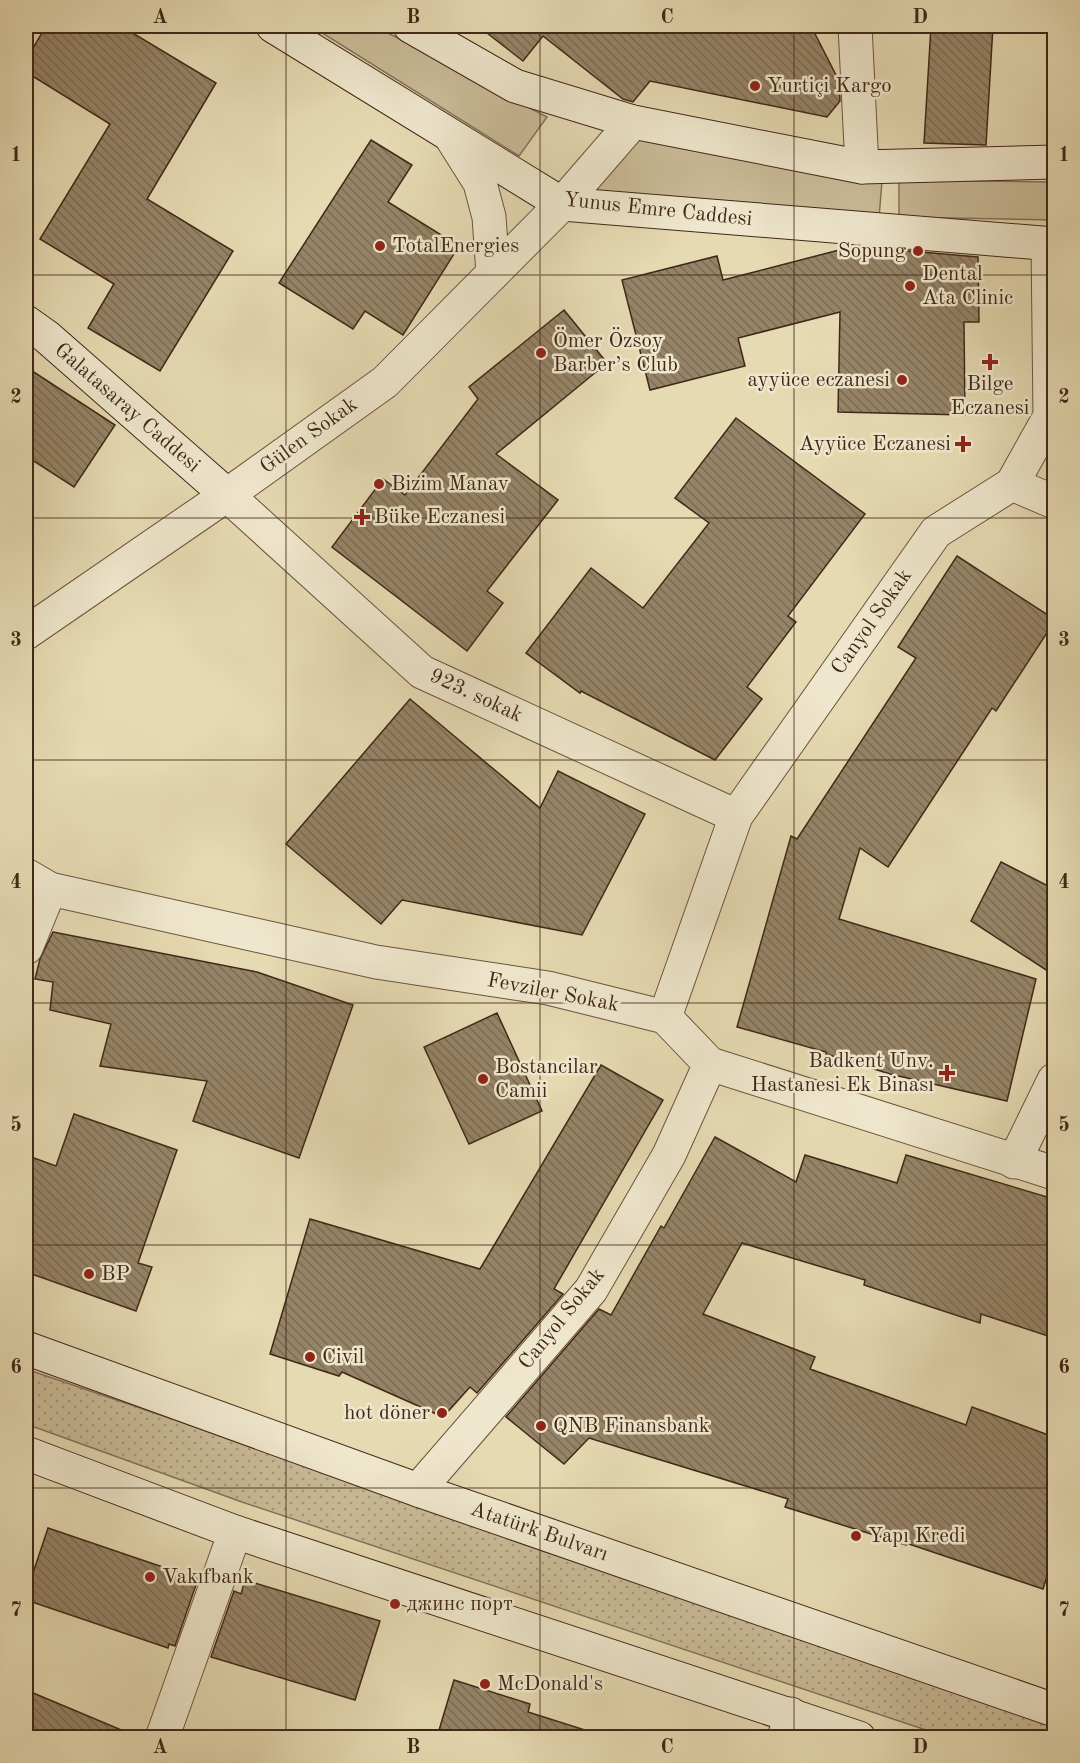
<svg xmlns="http://www.w3.org/2000/svg" width="1080" height="1763" font-family="'Old Standard TT',serif">
<defs>
<pattern id="grass-dots" width="8" height="8" patternUnits="userSpaceOnUse" patternTransform="scale(1.5)"><rect width="8" height="8" fill="#cabc98"/><path d="M2 2h.1M6 6h.1" fill="none" stroke="#a5997b" stroke-width="1.8" stroke-linecap="round"/></pattern>
<pattern id="building-back-hatch" width="6" height="6" patternUnits="userSpaceOnUse" patternTransform="scale(1.5)"><rect width="6" height="6" fill="#968468"/><path d="M-1 5l2 2M0 0l6 6M5-1l2 2" fill="none" stroke="#7c6c55"/></pattern>
</defs>
<rect width="100%" height="100%" fill="#e6dab2"/>
<filter id="stains"><feTurbulence type="fractalNoise" baseFrequency=".00333" numOctaves="4"/><feColorMatrix values="0 0 0 0 .2 0 0 0 0 .09 0 0 0 0 .02 0 0 0 .5 -.17"/></filter>
<radialGradient id="worn" r=".72"><stop offset=".6" stop-color="#630" stop-opacity="0"/><stop offset="1" stop-color="#630" stop-opacity=".3"/></radialGradient>
<!-- grass -->
<path fill="url(#grass-dots)" stroke="#857258" stroke-width="1.5" d="M26,1369L1054,1721V1737H947L242,1502L26,1424Z"/>
<!-- green -->
<g fill="#cabc98" stroke="#857258" stroke-width="1.5">
<path d="M311,26H375L547,117L519,156Z"/>
<path d="M638,135L882,181L879,218L587,194Z"/>
<path d="M899,180L1054,182V220L899,217Z"/>
</g>
<!-- building -->
<g fill="url(#building-back-hatch)" stroke="#402718" stroke-width="1.5">
<path d="M46,26H121L216,83L147,199L233,251L160,371L88,328L114,284L40,239L110,124L26,72V60Z"/>
<path d="M478,26H811L839,81L840,101L827,117L650,81L633,102L623,99L543,36L523,61Z"/>
<path d="M931,26H993L986,145L924,143Z"/>
<path d="M371,140L412,165L388,202L459,246L403,335L365,311L353,329L279,283Z"/>
<path d="M843,249H887L978,257L979,322H964L965,415L838,412L840,312L738,338L745,366L650,390L622,280L717,256L723,280Z"/>
<path d="M564,310L607,363L496,454L558,500L487,591L503,603L467,651L332,547L383,479L405,495L478,399L469,387Z"/>
<path d="M26,367L115,425L74,487L26,456Z"/>
<path d="M736,418L865,514L788,616L796,622L747,687L762,699L715,760L581,691L580,693L526,653L591,568L643,608L709,523L675,498Z"/>
<path d="M957,556L1054,619V622L996,711L992,708L888,867L860,848L839,919L1036,979L1007,1101L890,1074L826,1054V1052L737,1027L791,836L797,839L916,658L898,647Z"/>
<path d="M410,699L540,808L558,771L645,814L582,935L402,900L381,924L286,844Z"/>
<path d="M1001,862L1054,889V975L971,921Z"/>
<path d="M53,932L257,972L353,1005L299,1158L193,1121L207,1081L100,1066L111,1024L50,1010L53,982L35,979L40,959Z"/>
<path d="M497,1013L542,1111L469,1144L424,1047Z"/>
<path d="M601,1065L663,1100L554,1289L563,1294L477,1393L470,1387L443,1417L342,1372L339,1376L270,1354L310,1219L480,1269Z"/>
<path d="M74,1114L177,1150L138,1263L152,1267L136,1311L26,1272V1155L56,1166Z"/>
<path d="M715,1137L796,1182L805,1155L897,1183L906,1155L1054,1199V1338L981,1314L980,1323L864,1285L865,1280L742,1243L703,1314L815,1357L810,1369L966,1425L972,1407L1054,1437V1554L1043,1589L906,1543V1545L785,1507L788,1499L589,1438L564,1464L506,1417L599,1309L611,1315L661,1226L664,1228Z"/>
<path d="M48,1528L198,1579L175,1646L169,1644L168,1648L26,1600V1594Z"/>
<path d="M245,1580L380,1621L355,1700L211,1657L234,1591L241,1594Z"/>
<path d="M454,1680L530,1704L528,1712L585,1730L584,1737H437Z"/>
<path d="M26,1690L138,1737H26Z"/>
</g>
<g fill="none" stroke-linecap="round" stroke-linejoin="round">
<!-- street casing -->
<g stroke="#6a543e" stroke-width="35">
<g id="street">
<path d="M855,26L862,167"/>
<path d="M451,137L480,183L489,217L493,273"/>
<path d="M1012,484L1054,502"/>
<path d="M227,495L422,672L736,816"/>
<path d="M26,633L227,495L385,382L562,204L633,122"/>
<path d="M26,875L50,889L376,962L548,988L665,1017L710,1064L1054,1173"/>
<path d="M26,948L50,889"/>
<path d="M665,1017L736,816L936,532L1012,484L1050,416L1048,244"/>
<path d="M1014,1162L1054,1080"/>
<path d="M418,1490L591,1290L669,1155L710,1064"/>
<path d="M162,1738L235,1532"/>
<path d="M784,1738L791,1714"/>
</g>
</g>
<!-- secondary casing -->
<g stroke="#402718" stroke-width="35">
<g id="secondary">
<path d="M273,26L562,204L1054,244"/>
<path d="M410,26L515,86L633,122L862,167L1054,162"/>
<path d="M26,322L47,337L227,495"/>
<path d="M26,1348L418,1490L1054,1710"/>
<path d="M26,1453L235,1532L859,1738"/>
</g>
</g>
<!-- street -->
<use href="#street" stroke="#efe7cd" stroke-width="33"/>
<!-- secondary -->
<use href="#secondary" stroke="#efe7cd" stroke-width="33"/>
</g>
<!-- grid -->
<path fill="none" stroke="#402718" stroke-width="1.5" stroke-opacity="0.55" d="M286,26V1738M540,26V1738M794,26V1738M26,275H1054M26,518H1054M26,760H1054M26,1003H1054M26,1245H1054M26,1488H1054"/>
<!-- markers -->
<g fill="#8f2418" stroke="#efe7cd" stroke-width="2">
<circle cx="755" cy="86" r="6"/>
<circle cx="380" cy="246" r="6"/>
<circle cx="918" cy="251" r="6"/>
<circle cx="910" cy="286" r="6"/>
<circle cx="541" cy="353" r="6"/>
<path d="M987 353h6v6h6v6h-6v6h-6v-6h-6v-6h6z"/>
<circle cx="902" cy="380" r="6"/>
<path d="M960 435h6v6h6v6h-6v6h-6v-6h-6v-6h6z"/>
<circle cx="379" cy="484" r="6"/>
<path d="M359 508h6v6h6v6h-6v6h-6v-6h-6v-6h6z"/>
<path d="M944 1064h6v6h6v6h-6v6h-6v-6h-6v-6h6z"/>
<circle cx="483" cy="1079" r="6"/>
<circle cx="89" cy="1274" r="6"/>
<circle cx="310" cy="1357" r="6"/>
<circle cx="442" cy="1413" r="6"/>
<circle cx="541" cy="1426" r="6"/>
<circle cx="856" cy="1536" r="6"/>
<circle cx="150" cy="1577" r="6"/>
<circle cx="395" cy="1604" r="6"/>
<circle cx="485" cy="1684" r="6"/>
</g>
<g text-anchor="middle" dominant-baseline="central" stroke-width="5" stroke-linejoin="round" paint-order="stroke">
<!-- poi labels -->
<g font-size="21" fill="#402718" stroke="#efe7cd" text-anchor="start">
<text x="767" y="86">Yurtiçi Kargo</text>
<text x="392" y="246">TotalEnergies</text>
<text x="906" y="251" text-anchor="end">Sopung</text>
<text x="922" y="274">Dental<tspan x="922" dy="24">Ata Clinic</tspan></text>
<text x="553" y="341">Ömer Özsoy<tspan x="553" dy="24">Barber’s Club</tspan></text>
<text x="890" y="380" text-anchor="end">ayyüce eczanesi</text>
<text x="990" y="384" text-anchor="middle">Bilge<tspan x="990" dy="24">Eczanesi</tspan></text>
<text x="951" y="444" text-anchor="end">Ayyüce Eczanesi</text>
<text x="391" y="484">Bizim Manav</text>
<text x="374" y="517">Büke Eczanesi</text>
<text x="934" y="1061" text-anchor="end">Badkent Unv.<tspan x="934" dy="24">Hastanesi Ek Binası</tspan></text>
<text x="495" y="1067">Bostancilar<tspan x="495" dy="24">Camii</tspan></text>
<text x="101" y="1274">BP</text>
<text x="322" y="1357">Civil</text>
<text x="430" y="1413" text-anchor="end">hot döner</text>
<text x="553" y="1426">QNB Finansbank</text>
<text x="868" y="1536">Yapı Kredi</text>
<text x="162" y="1577">Vakıfbank</text>
<text x="407" y="1604">джинс порт</text>
<text x="497" y="1684">McDonald's</text>
</g>
<!-- street labels -->
<g font-size="21" fill="#402718" stroke="#efe7cd">
<text transform="translate(658 210) rotate(6)">Yunus Emre Caddesi</text>
<text transform="translate(127 408) rotate(41)">Galatasaray Caddesi</text>
<text transform="translate(309 436) rotate(-36)">Gülen Sokak</text>
<text transform="translate(872 622) rotate(-55)">Canyol Sokak</text>
<text transform="translate(476 696) rotate(25)">923. sokak</text>
<text transform="translate(553 993) rotate(11)">Fevziler Sokak</text>
<text transform="translate(562 1319) rotate(-51)">Canyol Sokak</text>
<text transform="translate(539 1532) rotate(19)">Atatürk Bulvarı</text>
</g>
</g>
<!-- margin -->
<rect width="1080" height="1763" fill="none" stroke="#e6dab2" stroke-width="66"/>
<rect x="33" y="33" width="1014" height="1697" fill="none" stroke="#402718" stroke-width="2"/>
<g font-size="20" text-anchor="middle" font-weight="bold" fill="#402718">
<text x="160" y="23">A</text>
<text x="413" y="23">B</text>
<text x="667" y="23">C</text>
<text x="920" y="23">D</text>
<text x="16" y="161">1</text>
<text x="1064" y="161">1</text>
<text x="16" y="403">2</text>
<text x="1064" y="403">2</text>
<text x="16" y="646">3</text>
<text x="1064" y="646">3</text>
<text x="16" y="888">4</text>
<text x="1064" y="888">4</text>
<text x="16" y="1131">5</text>
<text x="1064" y="1131">5</text>
<text x="16" y="1373">6</text>
<text x="1064" y="1373">6</text>
<text x="16" y="1616">7</text>
<text x="1064" y="1616">7</text>
<text x="160" y="1753">A</text>
<text x="413" y="1753">B</text>
<text x="667" y="1753">C</text>
<text x="920" y="1753">D</text>
</g>
<rect width="100%" height="100%" filter="url(#stains)"/>
<rect width="100%" height="100%" fill="url(#worn)"/>
</svg>
